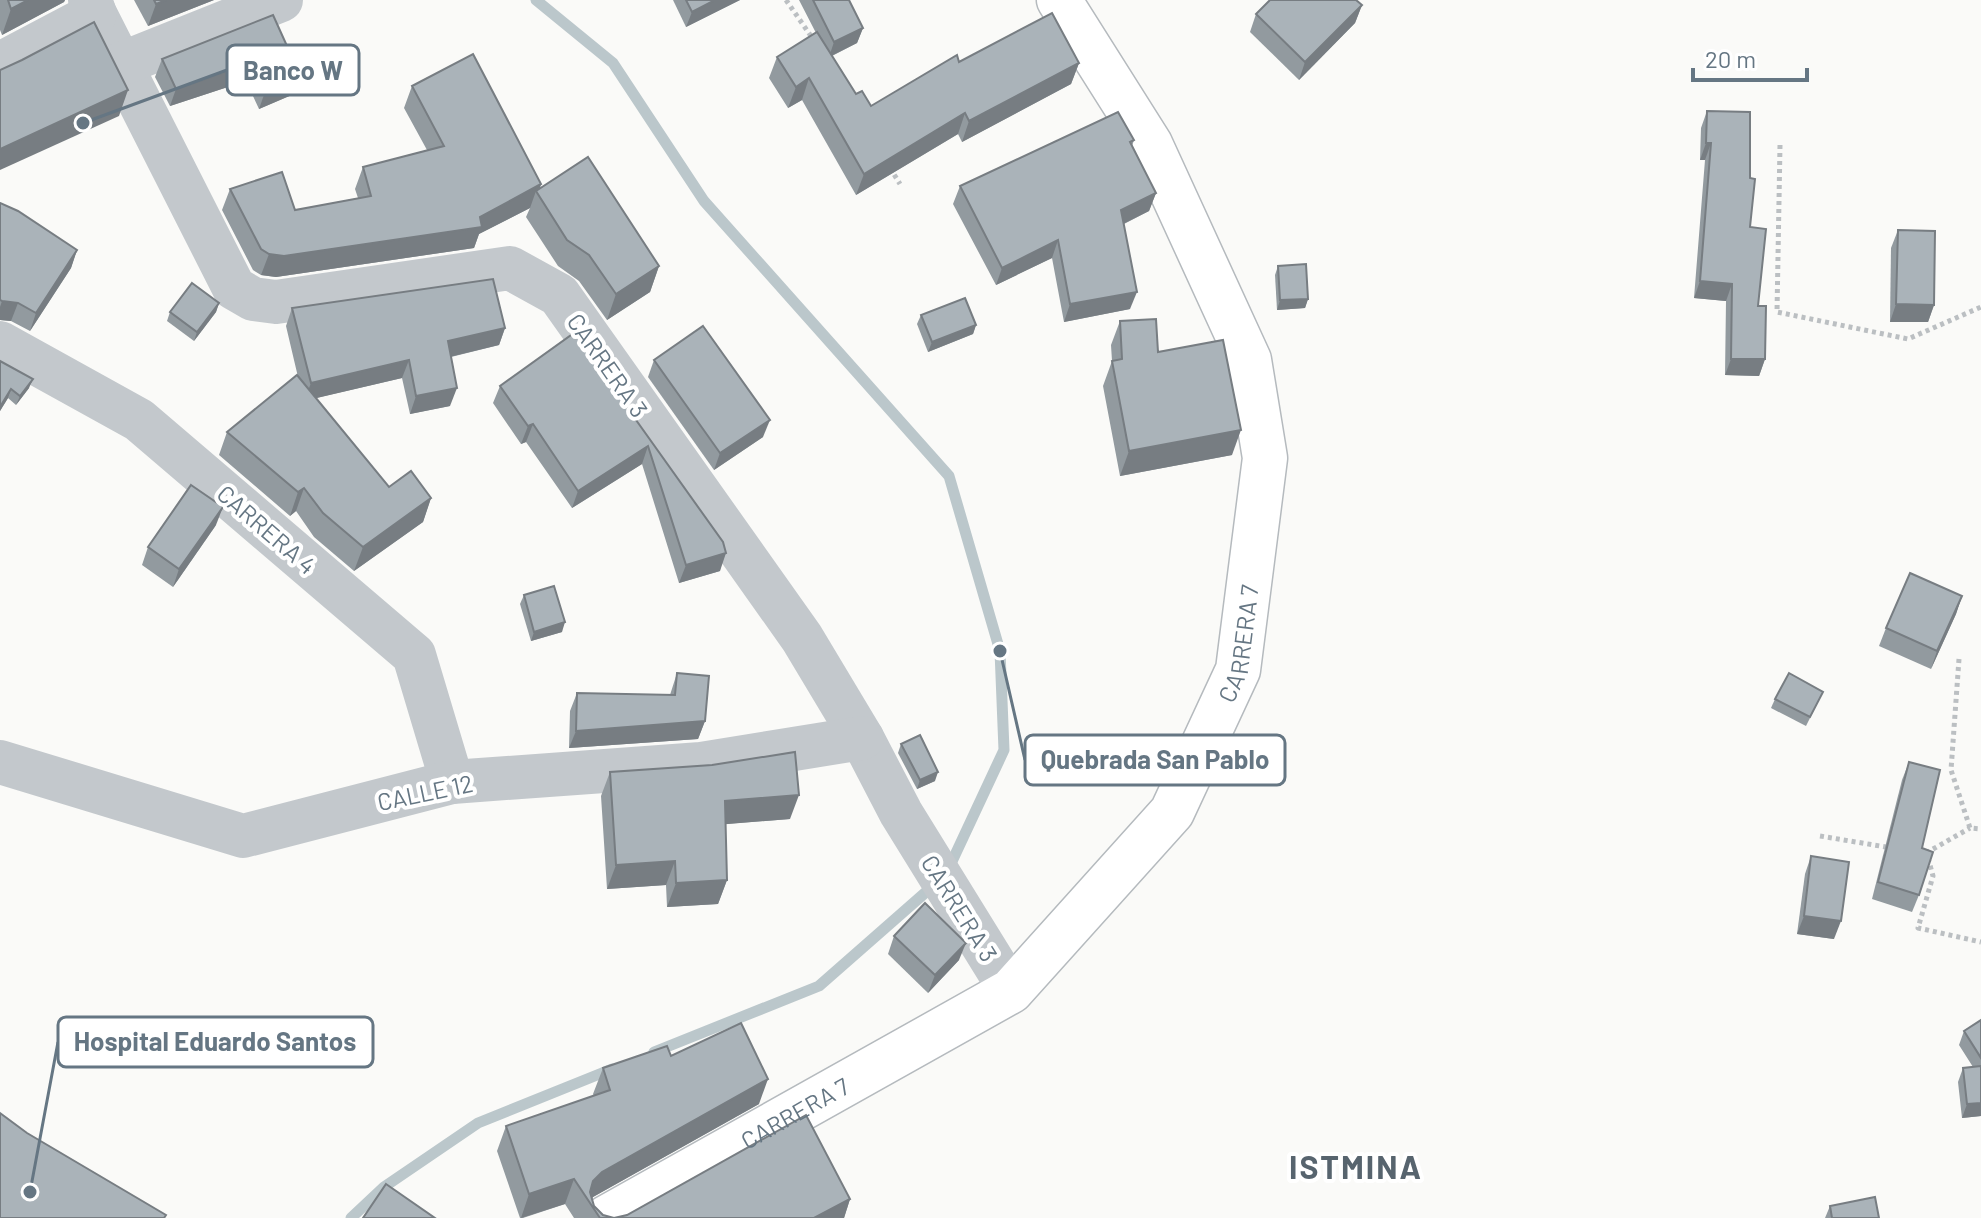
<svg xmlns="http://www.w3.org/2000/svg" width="1981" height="1218" font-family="Barlow,sans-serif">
<rect width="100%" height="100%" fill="#fafaf8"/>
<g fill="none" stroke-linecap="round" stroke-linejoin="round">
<!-- stream -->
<g stroke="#bbc7cb" stroke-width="11">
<path d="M536,0L613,63L704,201L949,476L1000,651L1004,750L948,870"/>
<path d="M654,1052L819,986L934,885"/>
<path d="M351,1218L384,1187L478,1123L612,1069"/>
</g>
<!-- major casing -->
<g stroke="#b5babe" stroke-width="47">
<g id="major">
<path id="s1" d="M606,1218L1011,991L1172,812L1238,670L1265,458L1249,360L1150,144L1059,0"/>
</g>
</g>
<!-- path -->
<g stroke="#bbbfc2" stroke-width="5" stroke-dasharray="4 4" stroke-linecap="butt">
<path d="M786,0L813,39"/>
<path d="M1780,145L1777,312L1908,339L1981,307"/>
<path d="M890,168L900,184"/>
<path d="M1959,659L1951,770L1970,828L1981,829"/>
<path d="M1820,836L1892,848"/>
<path d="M1926,853L1970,828"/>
<path d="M1928,858L1933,876L1918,928L1981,942"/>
</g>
<!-- minor -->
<g stroke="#c3c8cc" stroke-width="44">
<path d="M90,0L95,14L234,288L253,299L276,302L510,268L559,295L802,638L862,738L901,813L1011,991"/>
<path d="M0,64L95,14"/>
<path d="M121,64L281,0"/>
<path d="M0,343L139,420L414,655L452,782"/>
<path d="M0,762L243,836L452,782L701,764L862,738"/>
</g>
<!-- major -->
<use href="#major" stroke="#fff" stroke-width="44"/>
</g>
<!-- wall -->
<g fill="#929a9f">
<path d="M0,0H65L64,2L2,35L0,30Z"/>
<path d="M134,0H214L148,26Z"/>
<path d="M673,0H740L686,27Z"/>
<path d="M799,0H849L863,28L857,43L832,56L856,94L871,106L959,62L1079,63L1071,84L962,142L958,134L856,195L802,100L788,108L769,78L777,57L816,33Z"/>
<path d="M1362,5L1355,23L1299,80L1250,32L1256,14Z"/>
<path d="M273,15L294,94L259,109L246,81L170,106L155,77L162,59Z"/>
<path d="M412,86L541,184L540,188L659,266L650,292L607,320L579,281L558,266L526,217L530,208L479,234L474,248L276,277L261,275L253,270L222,210L230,189L295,210L358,198L355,189L363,167L427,150L404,108Z"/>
<path d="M1707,111L1750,227L1758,306L1765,359L1759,376L1725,375L1726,301L1694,298L1705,160H1700L1701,128Z"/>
<path d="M1134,140L1132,146L1156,193L1149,211L1124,224L1130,309L1064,322L1052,258L996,285L953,204L960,186Z"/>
<path d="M0,203L77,250L71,268L30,331L11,321L0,320Z"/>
<path d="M1898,230L1934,305L1928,322H1890L1891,248Z"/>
<path d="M1278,266L1308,299L1305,308L1277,310L1275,275Z"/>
<path d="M219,303L216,312L194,341L167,321L170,312Z"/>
<path d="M292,308L505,328L499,345L451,357L450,406L410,414L402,378L316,398L389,487L431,498L423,522L354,571L314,537L296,511L290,516L219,455L227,432L298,377L286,326Z"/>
<path d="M921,315L976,325L973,334L928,352L917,324Z"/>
<path d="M1120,321L1158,352L1232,455L1120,476L1103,386L1112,361L1111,345Z"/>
<path d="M574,333L723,542L720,571L679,583L642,464L572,508L526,442L521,444L493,403L500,386Z"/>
<path d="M654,360L763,437L714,470L648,377Z"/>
<path d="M0,361L29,388L16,405L8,398L0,411Z"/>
<path d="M216,525L173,587L142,565L148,547Z"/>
<path d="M524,595L562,632L531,641L520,604Z"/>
<path d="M1962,596L1956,614L1931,669L1879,646L1886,628Z"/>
<path d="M677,673L705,721L698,739L569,748L570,711L577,693L670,695Z"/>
<path d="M1823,692L1806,726L1771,708L1775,699Z"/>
<path d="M901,744L935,781L917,789L898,753Z"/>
<path d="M1909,762L1922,848L1919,895L1912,912L1872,899L1902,780Z"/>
<path d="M610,772L790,819L725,824L727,880L718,904L667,907L666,885L607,889L601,796Z"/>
<path d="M1811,856L1834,939L1797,934L1805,874Z"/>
<path d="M894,936L959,960L928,993L888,954Z"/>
<path d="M1981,1020V1116L1962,1118L1958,1082L1963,1068L1973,1067L1959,1045L1964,1031Z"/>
<path d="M671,1056L759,1104L593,1197L592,1198L594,1206L603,1215L614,1218L850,1199L844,1218H574L565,1204L523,1218H520L497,1151L506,1126L594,1096L593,1094L603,1068Z"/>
<path d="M1830,1206L1879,1218H1825Z"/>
</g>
<!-- shaded-wall -->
<g fill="#777d82">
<path d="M28,0H65L64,2L2,35L11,9Z"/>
<path d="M166,0H214L148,26L156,4Z"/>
<path d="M715,0H740L686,27L692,12Z"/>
<path d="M1362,5L1355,23L1299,80L1305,62Z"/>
<path d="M863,28L857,43L829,57L834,42Z"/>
<path d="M252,63L246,81L170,106L176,89Z"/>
<path d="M1079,63L1071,84L962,142L969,121Z"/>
<path d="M301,77L294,94L259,109L265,92Z"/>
<path d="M809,78L802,100L788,108L796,87Z"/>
<path d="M128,90L119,116L0,170V149Z"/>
<path d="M965,113L958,134L856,195L864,174Z"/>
<path d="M1706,143H1711L1705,160H1700Z"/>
<path d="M541,184L538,194L536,191L530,208L479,234L474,248L276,277L261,275L269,254L480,217Z"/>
<path d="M1156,193L1149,211L1115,228L1121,210Z"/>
<path d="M1058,240L1052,258L996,285L1002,268Z"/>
<path d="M77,250L71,268L30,331L36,313Z"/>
<path d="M659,266L650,292L607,320L616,294Z"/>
<path d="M1700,281L1732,284L1726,301L1694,298Z"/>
<path d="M1137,292L1130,309L1064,322L1070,304Z"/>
<path d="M1308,299L1305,308L1277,310L1280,300Z"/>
<path d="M2,301L18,303L11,321L0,320V307Z"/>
<path d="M219,303L216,312L194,341L197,332Z"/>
<path d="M1896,304L1934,305L1928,322H1890Z"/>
<path d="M976,325L973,334L928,352L932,342Z"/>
<path d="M505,328L499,345L441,359L448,341Z"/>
<path d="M1731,359H1765L1759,376L1725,375Z"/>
<path d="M409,360L402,378L304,401L311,383Z"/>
<path d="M33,379L29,388L16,405L20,396Z"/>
<path d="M457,388L450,406L410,414L416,396Z"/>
<path d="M11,389L8,398L0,411V407Z"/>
<path d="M770,420L763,437L714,470L720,453Z"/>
<path d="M533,424L526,442L521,444L528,426Z"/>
<path d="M1241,430L1232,455L1120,476L1129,451Z"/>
<path d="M648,446L642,464L572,508L578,491Z"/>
<path d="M304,488L296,511L290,516L298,492Z"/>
<path d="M431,498L423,522L354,571L363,547Z"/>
<path d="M223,507L216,525L173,587L179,569Z"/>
<path d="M726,553L720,571L679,583L686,565Z"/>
<path d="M1962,596L1956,614L1931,669L1937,651Z"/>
<path d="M565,622L562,632L531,641L534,632Z"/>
<path d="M705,721L698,739L569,748L576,731Z"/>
<path d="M938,772L935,781L917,789L920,780Z"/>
<path d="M799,795L790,819L716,825L725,801Z"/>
<path d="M675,861L666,885L607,889L616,865Z"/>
<path d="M727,880L718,904L667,907L676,883Z"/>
<path d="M1804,916L1841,921L1834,939L1797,934Z"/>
<path d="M966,943L959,960L928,993L935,975Z"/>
<path d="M768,1079L759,1104L593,1197L589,1201L587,1198L593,1181L602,1172Z"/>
<path d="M1981,1103V1116L1962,1118L1967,1104Z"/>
<path d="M574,1179L565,1204L521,1218L529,1194Z"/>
<path d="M850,1199L844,1218H814Z"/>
</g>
<!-- building -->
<g fill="#aab3b9" stroke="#777d82" stroke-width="2">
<path d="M8,0H28L11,9Z"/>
<path d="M154,0H166L156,4Z"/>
<path d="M686,0H715L692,12Z"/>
<path d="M813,0H849L863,28L834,42Z"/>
<path d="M1270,0H1356L1362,5L1305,62L1256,14Z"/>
<path d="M1052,13L1079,63L969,121L965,113L864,174L809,78L796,87L777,57L817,32L856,94L862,91L871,106L957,55L959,62Z"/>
<path d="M273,15L301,77L265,92L252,63L176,89L162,59Z"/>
<path d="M94,22L128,90L0,149V70L22,60Z"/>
<path d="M473,54L541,184L480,217L482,227L284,256L269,254L261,249L230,189L282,172L295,210L371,196L363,167L444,146L412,86Z"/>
<path d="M1707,111L1750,112V178L1755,179L1750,227L1766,229L1758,306H1766L1765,359H1731L1732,284L1700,281L1711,143H1706Z"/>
<path d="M1118,112L1134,140L1130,142L1156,193L1121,210L1137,292L1070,304L1058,240L1002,268L960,186Z"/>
<path d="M588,157L659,266L616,294L589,255L567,240L536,191Z"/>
<path d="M0,203L18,211L77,250L36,313L18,303L2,301L0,300Z"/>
<path d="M1898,230L1935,231L1934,305L1896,304Z"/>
<path d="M1306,264L1308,299L1280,300L1278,266Z"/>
<path d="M493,279L505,328L448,341L457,388L416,396L409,360L311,383L292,308Z"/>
<path d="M192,283L219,303L197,332L170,312Z"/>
<path d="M965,298L976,325L932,342L921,315Z"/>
<path d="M1156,319L1158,352L1223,340L1241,430L1129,451L1112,361L1122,359L1120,321Z"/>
<path d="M703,326L770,420L720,453L654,360Z"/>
<path d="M574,333L723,542L726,553L686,565L648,446L578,491L533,424L528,426L500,386Z"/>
<path d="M0,361L33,379L20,396L11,389L0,407Z"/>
<path d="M297,375L389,487L411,471L431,498L363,547L323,513L304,488L298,492L227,432Z"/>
<path d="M191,485L223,507L179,569L148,547Z"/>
<path d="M1910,573L1962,596L1937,651L1886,628Z"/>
<path d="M554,586L565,622L534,632L524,595Z"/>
<path d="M677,673L709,676L705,721L576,731L577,693L675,695Z"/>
<path d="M1789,673L1823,692L1810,717L1775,699Z"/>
<path d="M920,735L938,772L920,780L901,744Z"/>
<path d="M795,752L799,795L725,801L727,880L676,883L675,861L616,865L610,772L712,765Z"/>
<path d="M1909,762L1940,770L1922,848L1933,852L1919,895L1878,882Z"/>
<path d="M1811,856L1849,862L1841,921L1804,916Z"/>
<path d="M925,903L966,943L935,975L894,936Z"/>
<path d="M1981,1020V1058L1964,1031Z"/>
<path d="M741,1023L768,1079L602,1172L593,1181L590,1192L594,1206L603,1215L614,1218L627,1215L806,1115L850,1199L814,1218H600L574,1179L529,1194L506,1126L610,1090L603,1068L667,1046L671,1056Z"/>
<path d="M1981,1066V1103L1967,1104L1963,1068Z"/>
<path d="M0,1113L27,1133L166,1215L164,1218H0Z"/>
<path d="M386,1184L435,1218H363Z"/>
<path d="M1875,1197L1879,1218H1832L1830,1206Z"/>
</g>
<g text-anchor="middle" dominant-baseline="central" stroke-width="8" stroke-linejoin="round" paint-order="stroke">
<!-- street labels -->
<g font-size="24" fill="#657683" stroke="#fff">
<text transform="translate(608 365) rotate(55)">CARRERA 3</text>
<text transform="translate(267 529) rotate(41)">CARRERA 4</text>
<text stroke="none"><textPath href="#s1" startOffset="888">CARRERA 7</textPath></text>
<text transform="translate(425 792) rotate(-12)">CALLE 12</text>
<text transform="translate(960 908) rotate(58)">CARRERA 3</text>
<text stroke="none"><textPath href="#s1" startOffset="216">CARRERA 7</textPath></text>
</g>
<!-- district labels -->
<g font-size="32" font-weight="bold" letter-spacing="2" fill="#57646e" stroke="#fff">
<text x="1356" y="1166">ISTMINA</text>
</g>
</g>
<!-- callouts -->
<path fill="none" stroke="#657683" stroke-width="3" d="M83 123L227 70M1000 651L1025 760M30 1192L58 1042"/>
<g fill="#657683" stroke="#fff" stroke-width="3">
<circle cx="83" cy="123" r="8"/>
<circle cx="1000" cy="651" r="8"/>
<circle cx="30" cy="1192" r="8"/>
</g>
<g fill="#fff" stroke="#657683" stroke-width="3">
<rect x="227" y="45" width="132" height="50" rx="8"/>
<rect x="1025" y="735" width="260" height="50" rx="8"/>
<rect x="58" y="1017" width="315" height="50" rx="8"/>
</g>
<g font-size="26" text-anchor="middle" font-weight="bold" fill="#657683">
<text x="293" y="80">Banco W</text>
<text x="1155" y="769">Quebrada San Pablo</text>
<text x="215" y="1051">Hospital Eduardo Santos</text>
</g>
<!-- scale -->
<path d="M1693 68v12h114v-12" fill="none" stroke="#657683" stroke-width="4"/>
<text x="1705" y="68" font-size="24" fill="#657683" stroke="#ffffff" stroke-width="6" paint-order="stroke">20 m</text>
</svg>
